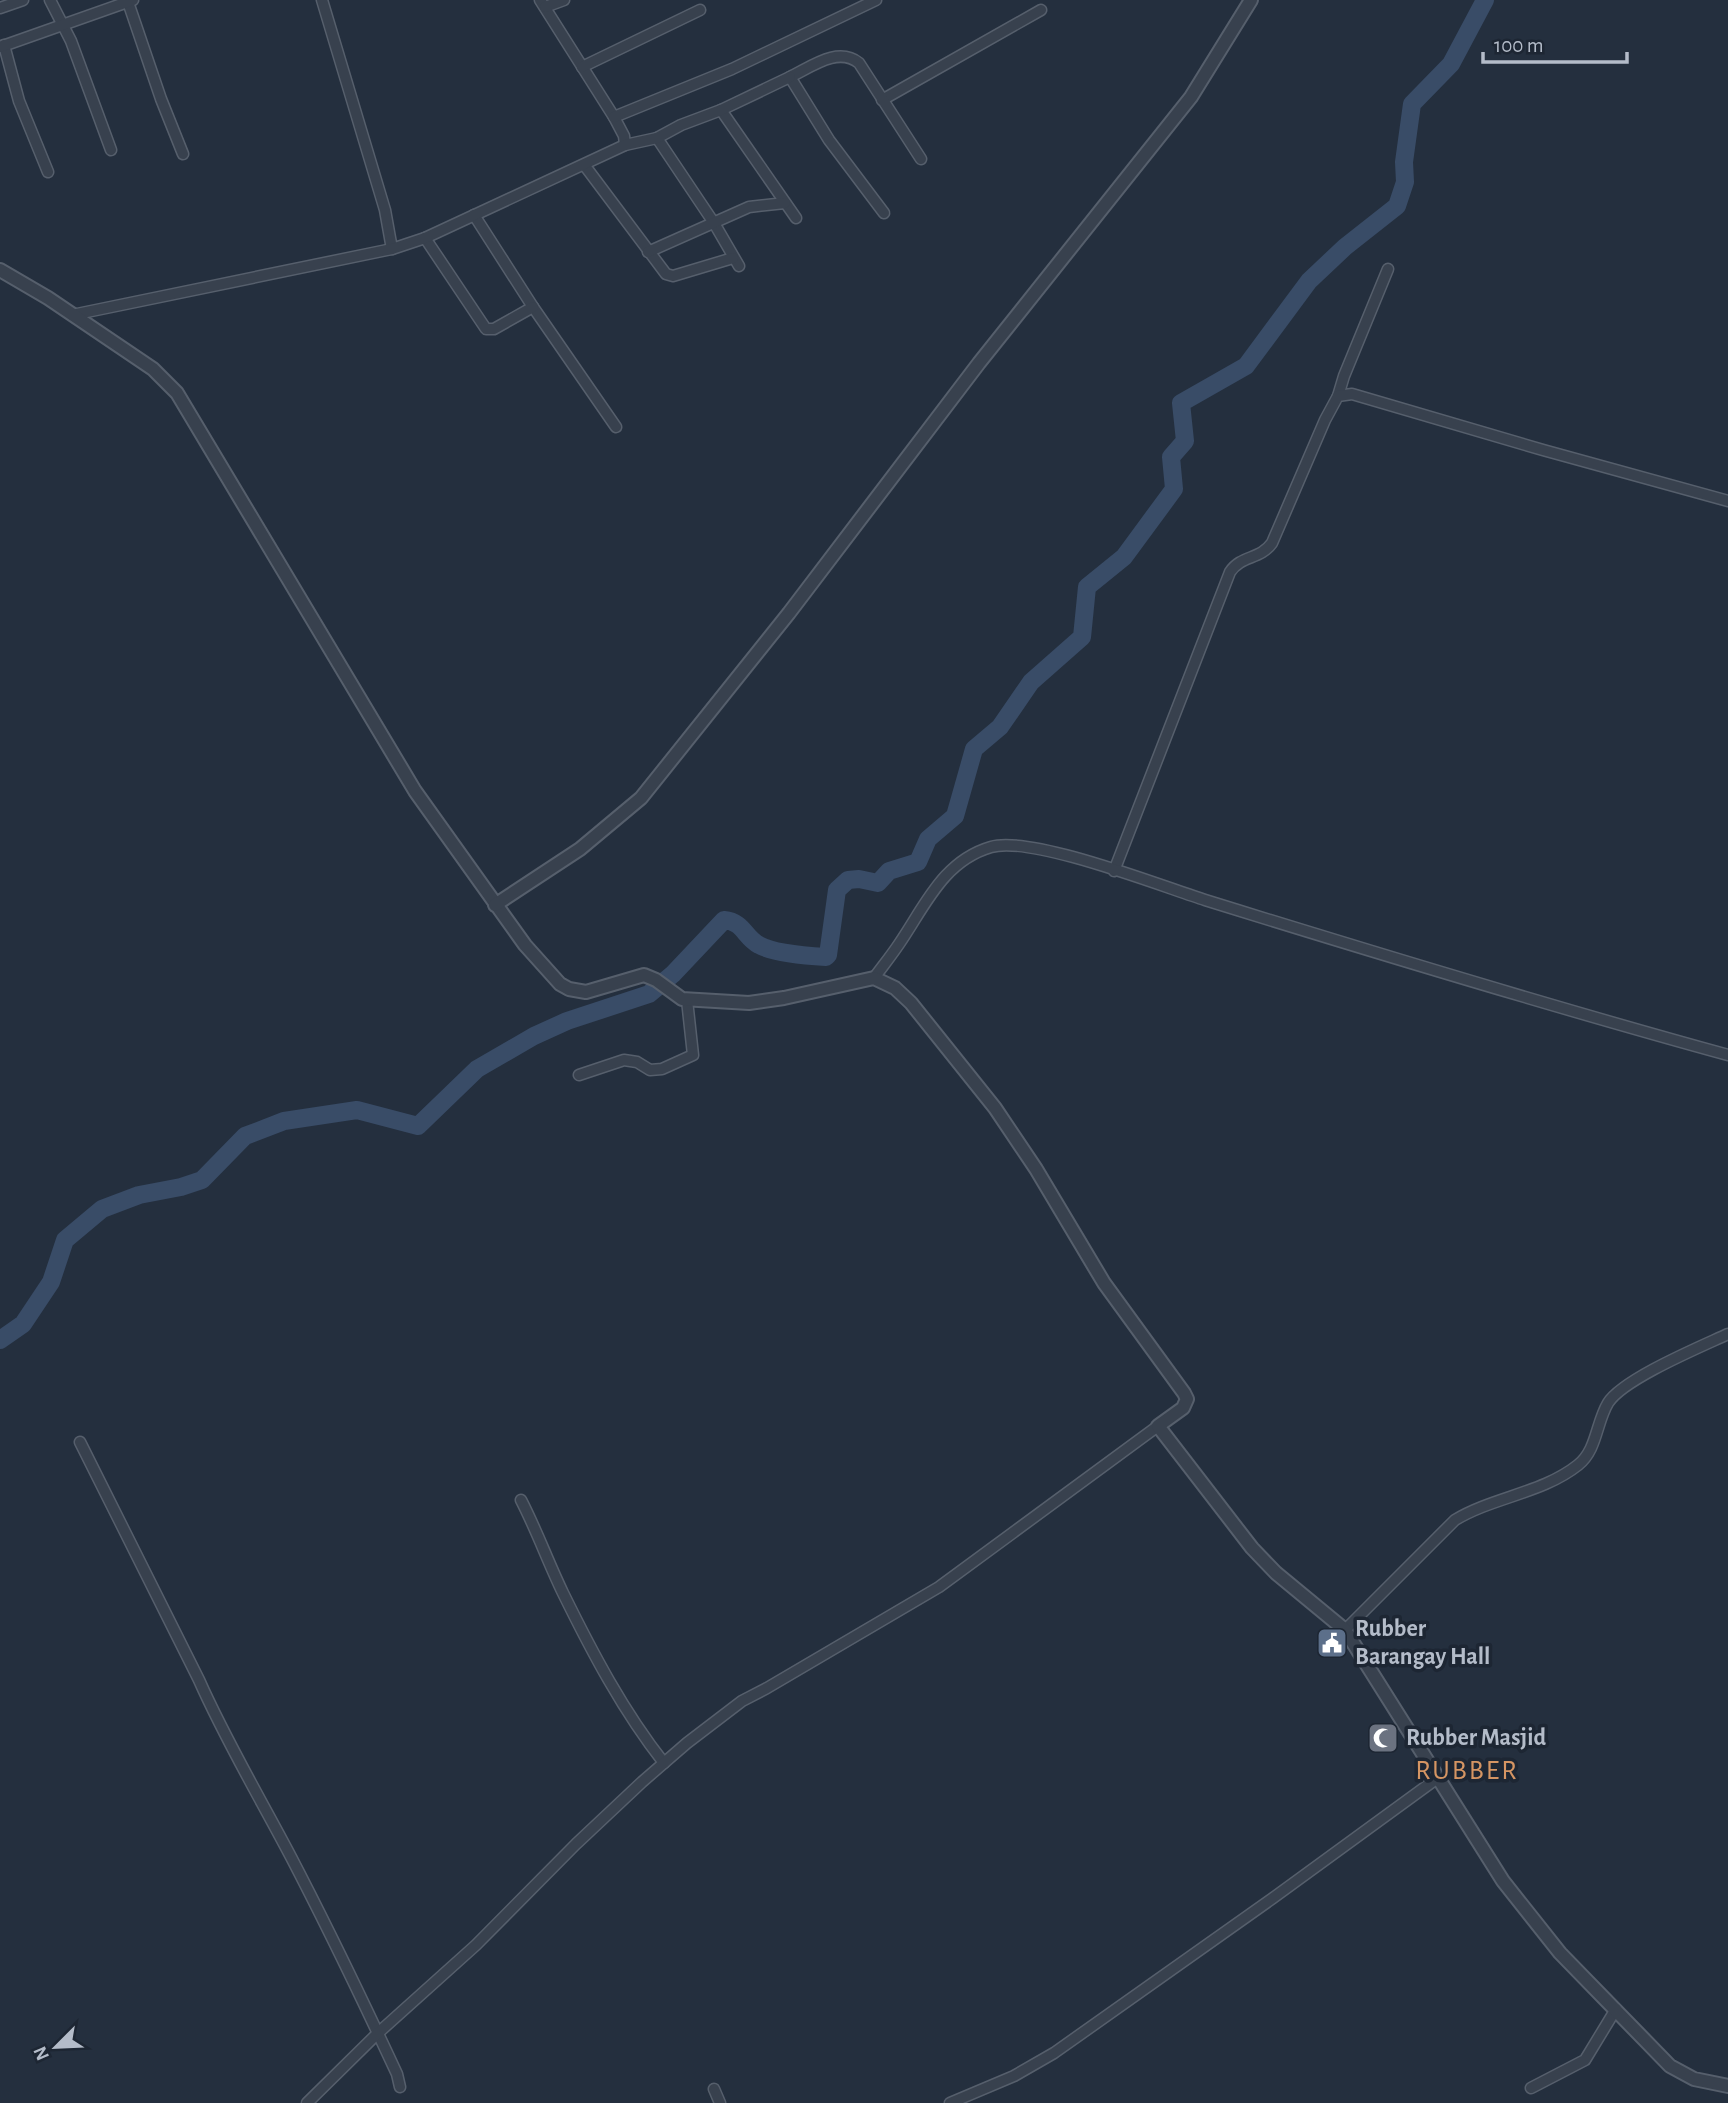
<svg xmlns="http://www.w3.org/2000/svg" width="1728" height="2103" font-family="'Alegreya Sans',sans-serif">
<rect width="100%" height="100%" fill="#242f3e"/>
<g fill="none" stroke-linecap="round" stroke-linejoin="round">
<!-- river -->
<path stroke="#394c67" stroke-width="18" d="M0,1340L23,1324L51,1282L65,1240L102,1209L139,1195L181,1187L202,1180L245,1136L284,1121L357,1110L418,1126L477,1069L534,1036L567,1021L649,994L673,974L724,920C744,922 744,937 759,945C773,953 810,956 826,957L828,955L837,890L848,880L859,879L878,883L889,871L918,862L928,839L955,816L974,749L1000,727L1031,682L1082,637L1087,587L1124,557L1174,489L1171,457L1185,441L1181,403L1246,366L1309,281L1345,247L1397,206L1405,182L1404,162L1412,104L1451,64L1485,0"/>
<!-- minor casing -->
<g stroke="#565f6c" stroke-width="13">
<g id="minor">
<path d="M50,0L71,41L111,150"/>
<path d="M322,0L385,210L392,249"/>
<path d="M540,0L614,117L624,136L625,145"/>
<path d="M128,2L161,99L183,154"/>
<path d="M545,7L564,0"/>
<path d="M0,8L23,0"/>
<path d="M4,45L19,101L48,172"/>
<path d="M0,47L133,0"/>
<path d="M582,67L700,10"/>
<path d="M882,100L1041,10"/>
<path d="M721,110L796,218"/>
<path d="M614,117L732,69L876,0"/>
<path d="M657,138L714,223L739,266"/>
<path d="M585,166L666,274L673,276L733,258"/>
<path d="M884,213L829,140L790,77C811,67 838,46 859,63L921,159"/>
<path d="M474,215L533,307L616,427"/>
<path d="M425,238L486,329H494L533,307"/>
<path d="M648,252L749,207L785,203"/>
<path d="M72,315L392,249L425,238L625,145L657,138L681,125L721,110L790,77"/>
<path d="M1338,396L1344,376L1388,269"/>
<path d="M1114,871L1230,572C1241,555 1260,560 1272,543L1325,420L1338,396L1352,394L1543,450L1728,501"/>
<path d="M874,978C882,967 891,956 899,944C925,906 943,861 991,847C1031,835 1161,886 1205,900C1379,954 1553,1007 1728,1055"/>
<path d="M579,1075L624,1060L637,1062L650,1070L662,1069L693,1055L687,1000"/>
<path d="M80,1442L199,1680C226,1741 260,1798 291,1857C328,1928 363,2001 397,2074L400,2087"/>
<path d="M521,1500C537,1531 548,1562 563,1593C592,1652 623,1711 664,1763"/>
<path d="M1345,1630L1455,1520C1493,1497 1543,1493 1578,1465C1597,1450 1596,1423 1608,1403C1623,1379 1700,1347 1728,1334"/>
<path d="M1531,2088L1585,2060L1616,2009"/>
<path d="M714,2089L720,2103"/>
<path d="M307,2103L378,2033L476,1945L576,1844L642,1782L687,1743L742,1701L767,1688L939,1587L1158,1426"/>
<path d="M950,2103L1014,2076L1054,2053L1273,1898L1439,1777"/>
</g>
</g>
<!-- tertiary casing -->
<g stroke="#565f6c" stroke-width="16">
<g id="tertiary">
<path d="M0,270L48,298L153,369L177,393L415,791L525,945L560,984L569,989L586,992L644,975L656,980L682,999L749,1003L784,998L874,978L895,988L911,1003L995,1108L1036,1169L1104,1283L1184,1393L1187,1399L1183,1408L1158,1426L1252,1548L1276,1573L1345,1630L1503,1881L1560,1953L1670,2066L1694,2079L1728,2086"/>
<path d="M495,905L580,849L641,798L789,613L979,363L1191,97L1251,0"/>
</g>
</g>
<!-- minor -->
<use href="#minor" stroke="#38414e" stroke-width="10"/>
<!-- tertiary -->
<use href="#tertiary" stroke="#38414e" stroke-width="12"/>
</g>
<!-- icons -->
<defs>
<g id="civic-square" transform="scale(1.575)"><rect x="-9" y="-9" width="18" height="18" rx="4" fill="#5c6f8a" stroke="#1d2633"/><path d="M-.6-6.5H3V-4.5H.6V-3L4-1V1h2V6H-6V1h2V-1L-.6-3ZM-1.2 2.5V6h2.4V2.5Z" fill="#fff"/></g>
<g id="mosque-square" transform="scale(1.575)"><rect x="-9" y="-9" width="18" height="18" rx="4" fill="#6b7280" stroke="#1d2633"/><path d="M3.5-4.9A6 6 0 1 0 3.5 4.9A5 5 0 1 1 3.5-4.9Z" fill="#fff"/></g>
</defs>
<g fill-rule="evenodd">
<use href="#civic-square" x="1332" y="1643"/>
<use href="#mosque-square" x="1383" y="1738"/>
</g>
<g text-anchor="middle" dominant-baseline="central" stroke-width="7" stroke-linejoin="round" paint-order="stroke">
<!-- poi labels -->
<g font-size="24" font-weight="bold" fill="#b4bcc9" stroke="#1d2633" text-anchor="start">
<text x="1355" y="1629">Rubber<tspan x="1355" dy="28">Barangay Hall</tspan></text>
<text x="1406" y="1738">Rubber Masjid</text>
</g>
<!-- quarter labels -->
<g font-size="28" letter-spacing="2" fill="#d59563" stroke="#1d2633">
<text x="1467" y="1771">RUBBER</text>
</g>
</g>
<!-- north arrow -->
<g transform="translate(56 2047) rotate(246)" stroke="#1d2633" stroke-width="5" paint-order="stroke">
<path d="M0-5L12 26L0 18L-12 26Z" fill="#b4bcc9"/>
<text y="-10" font-size="19" font-weight="bold" text-anchor="middle" fill="#b4bcc9">N</text>
</g>
<!-- scale -->
<path d="M1483 52v10h144v-10" fill="none" stroke="#b4bcc9" stroke-width="3.5"/>
<text x="1494" y="52" font-size="21" fill="#b4bcc9" stroke="#1d2633" stroke-width="5" paint-order="stroke">100 m</text>
</svg>
